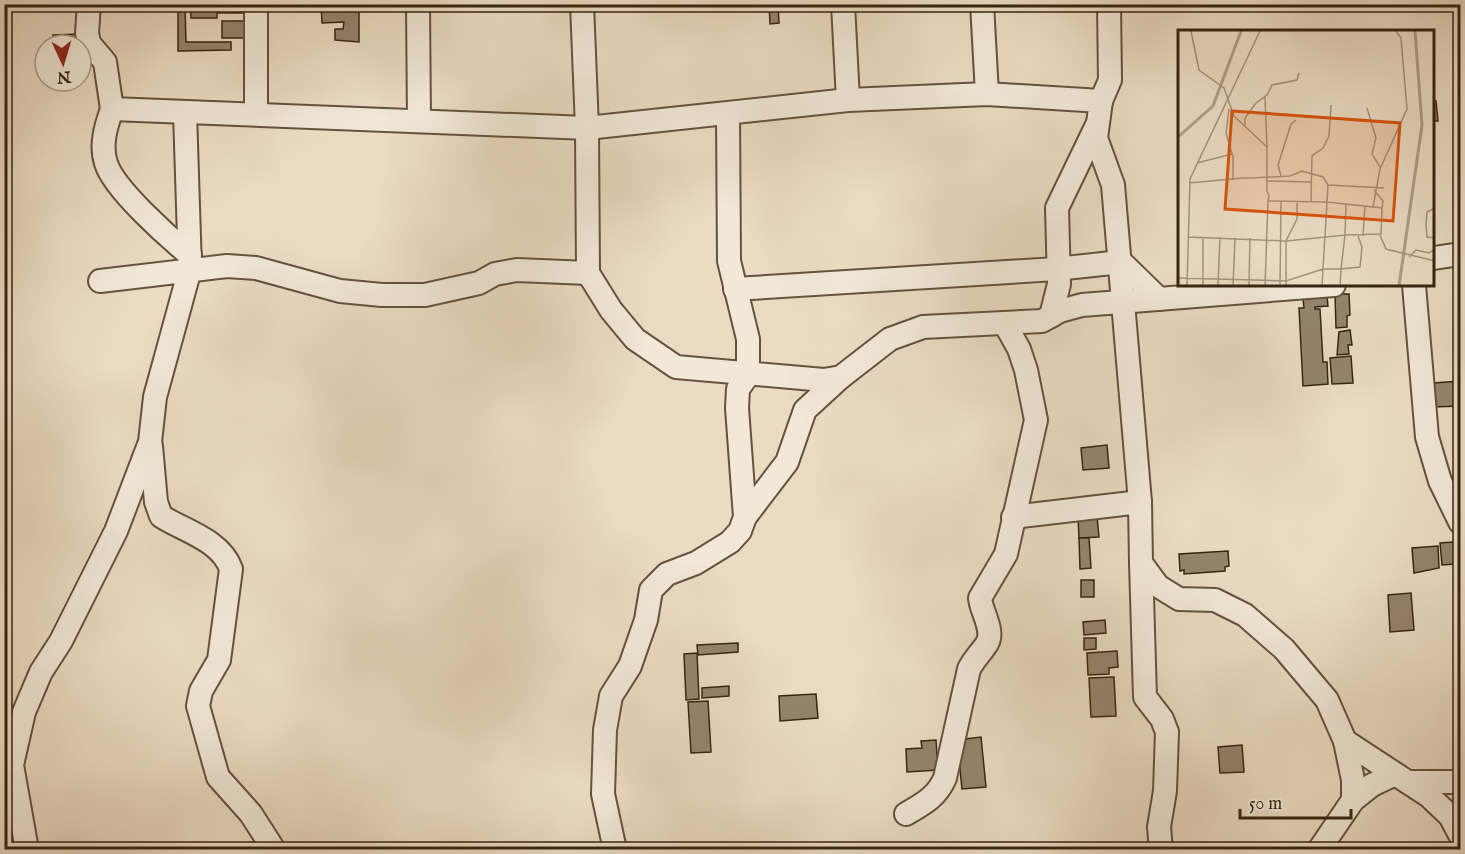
<svg xmlns="http://www.w3.org/2000/svg" width="1465" height="854" font-family="'IM FELL English',serif">
<rect width="100%" height="100%" fill="#eadbc3"/>
<filter id="stains"><feTurbulence type="fractalNoise" baseFrequency=".00333" numOctaves="4"/><feColorMatrix values="0 0 0 0 .2 0 0 0 0 .09 0 0 0 0 .02 0 0 0 .5 -.17"/></filter>
<radialGradient id="worn" r=".72"><stop offset=".6" stop-color="#630" stop-opacity="0"/><stop offset="1" stop-color="#630" stop-opacity=".3"/></radialGradient>
<!-- building -->
<g fill="#94846e" stroke="#372512" stroke-width="1.5">
<path d="M321,4H359V42L335,40V29H343L344,22L322,23Z"/>
<path d="M769,4H778L779,23L770,24Z"/>
<path d="M190,5H245V13H217V18H191Z"/>
<path d="M178,6H185L186,42H231V50L178,51Z"/>
<rect x="222" y="21" width="22" height="17"/>
<path d="M79,34V45H53V35Z"/>
<path d="M1434,101H1436L1438,121H1434Z"/>
<path d="M1335,294H1349L1350,315L1347,316V327L1336,328Z"/>
<path d="M1327,297L1328,306L1315,307V309H1320L1323,362H1327L1328,384L1303,386L1299,308H1304L1303,299Z"/>
<path d="M1350,330L1352,345H1348L1349,354L1337,355L1339,332Z"/>
<path d="M1351,356L1353,383L1332,384L1330,358Z"/>
<path d="M1460,381V406L1433,407L1434,383Z"/>
<path d="M1107,445L1109,468L1083,470L1081,448Z"/>
<path d="M1097,516L1099,537L1079,538L1078,517Z"/>
<path d="M1079,538H1089L1091,568L1080,569Z"/>
<path d="M1453,542L1455,564L1442,565L1440,543Z"/>
<path d="M1438,546L1439,568L1414,573L1412,548Z"/>
<path d="M1228,551L1229,566L1225,567V571L1184,574V570L1180,571L1179,554Z"/>
<rect x="1081" y="580" width="13" height="17"/>
<path d="M1411,593L1414,630L1390,632L1388,595Z"/>
<path d="M1105,620L1106,633L1084,635L1083,622Z"/>
<path d="M1084,638H1096V649L1084,650Z"/>
<path d="M738,643V652L698,655L697,645Z"/>
<path d="M1117,651L1118,667L1109,668V674L1088,675L1087,653Z"/>
<path d="M697,653L699,699L686,700L684,654Z"/>
<path d="M1114,677L1116,716L1091,717L1089,678Z"/>
<path d="M729,686V696L702,698V688Z"/>
<path d="M816,694L818,718L780,721L779,696Z"/>
<path d="M708,701L711,752L691,753L688,702Z"/>
<path d="M981,737L986,787L962,789L957,740Z"/>
<path d="M936,740L938,770L907,772L906,749L922,748L921,741Z"/>
<path d="M1242,745L1244,772L1220,773L1218,747Z"/>
</g>
<g fill="none" stroke-linecap="round" stroke-linejoin="round">
<!-- minor casing -->
<g stroke="#64523e" stroke-width="26">
<g id="minor">
<path d="M89,4L87,33L89,43L105,62L112,109L587,128L582,4"/>
<path d="M418,4L419,121"/>
<path d="M843,4L848,100"/>
<path d="M982,4L987,94"/>
<path d="M1101,101L1110,80L1109,4"/>
<path d="M112,109C106,126 100,145 106,163C113,188 168,237 190,255"/>
<path d="M256,114V4"/>
<path d="M1434,258L1460,254"/>
<path d="M100,281L227,266L256,268L340,291L382,295H425L479,283L495,274L517,270L588,273"/>
<path d="M1334,285L1082,305L1060,311L1042,321L923,327L890,339L841,377L824,380L676,367L635,339L611,310L588,273L587,128L848,100L987,94L1101,101L1096,138L1113,185L1140,502L1141,563L1158,586L1179,599L1215,600L1245,615L1284,649L1327,700L1345,741L1429,796L1450,816L1460,835"/>
<path d="M1414,285L1427,437L1440,481L1460,522"/>
<path d="M735,289L1056,269L1121,262L1159,299"/>
<path d="M1051,316L1059,284L1057,208L1096,127"/>
<path d="M151,446L156,502L161,516C184,531 221,540 231,569L219,660L201,691L198,706L218,777L251,814L274,850"/>
<path d="M745,517L787,462L805,410L841,377"/>
<path d="M1013,517L1140,502"/>
<path d="M1141,563L1145,697L1162,719L1167,732L1165,791L1159,827L1161,850"/>
<path d="M1408,782H1460"/>
<path d="M1353,800L1372,785L1395,774"/>
<path d="M906,814C923,804 937,797 945,778L969,669C974,659 980,654 986,645C996,632 981,612 980,598L1006,554L1036,420L1026,370L1019,349L1005,324"/>
<path d="M27,850L12,765L24,712L41,672L61,641L116,531L150,442L155,397L190,269L185,112"/>
<path d="M615,850L603,794L605,730L611,696L630,666L646,620L651,590L667,574L696,563L730,542L740,531L745,517L737,408L738,389L748,375V339L729,261L728,114"/>
<path d="M1319,850L1353,800V780L1345,741"/>
</g>
</g>
<!-- minor -->
<use href="#minor" stroke="#f1e8d8" stroke-width="22"/>
</g>
<!-- overview -->
<g transform="translate(1178 30)">
<rect width="256" height="256" fill="#eadbc3"/>
<path fill="none" stroke="#ad9d87" stroke-width="3" d="M0,107L35,76L63,1M221,256L244,95L237,1"/>
<path fill="none" stroke="#a2927c" stroke-width="1.5" d="M87,67L89,117M189,78L198,108L194,124L202,137M51,79L48,103L55,127V150M67,95V88L78,73L89,65L94,55L119,50L121,43M19,133L54,124M103,146L100,135L113,94L118,90M88,151L133,152M11,153L65,148H74L89,147H94L112,146L124,141L145,147L150,155L149,172L90,171L91,166L89,161V117L56,86L46,58L21,40L13,1M150,155L206,158M196,160L205,171L204,178M133,172L134,126L145,118L151,106L153,75M195,177L202,139L229,79L223,8L218,1M257,178L249,182L248,194L249,207L257,208M202,205L208,219L257,231M185,206L187,176M231,227L238,220L251,223L257,219M0,248L108,251L145,239H163L167,205L108,211L10,207M9,256L12,149L82,1M25,256V207M40,256L42,207M55,256L57,208M71,256L72,208M87,256L90,171M102,256L103,172M108,256V211L119,189V173M144,256L149,172L204,178L203,204L167,205L168,174M162,256L163,239L182,237L184,217L180,206"/>
<path fill="#d6540d" fill-opacity="0.15" stroke="#d6540d" stroke-width="3" d="M54,81L222,93L215,191L47,179Z"/>
<rect width="256" height="256" fill="none" stroke="#372512" stroke-width="3"/>
</g>
<!-- margin -->
<rect width="1465" height="854" fill="none" stroke="#eadbc3" stroke-width="24"/>
<rect x="6" y="6" width="1453" height="842" fill="none" stroke="#372512" stroke-width="3"/>
<rect x="12" y="12" width="1441" height="830" fill="none" stroke="#372512" stroke-width="1.5"/>
<!-- north arrow -->
<g transform="translate(63 63) rotate(176)"><circle r="28" fill="#f1e8d8" stroke="#a79a89" stroke-width="1.5"/>
<path d="M0-4.5L10 22L0 15L-10 22Z" fill="#8f2418"/>
<text y="-9" font-size="16" font-weight="bold" text-anchor="middle" fill="#372512">N</text>
</g>
<!-- scale -->
<path d="M1240 809v9h111v-9" fill="none" stroke="#372512" stroke-width="3"/>
<text x="1249" y="809" font-size="18" fill="#372512" stroke="#f1e8d8" stroke-width="4.5" paint-order="stroke">50 m</text>
<rect width="100%" height="100%" filter="url(#stains)"/>
<rect width="100%" height="100%" fill="url(#worn)"/>
</svg>
